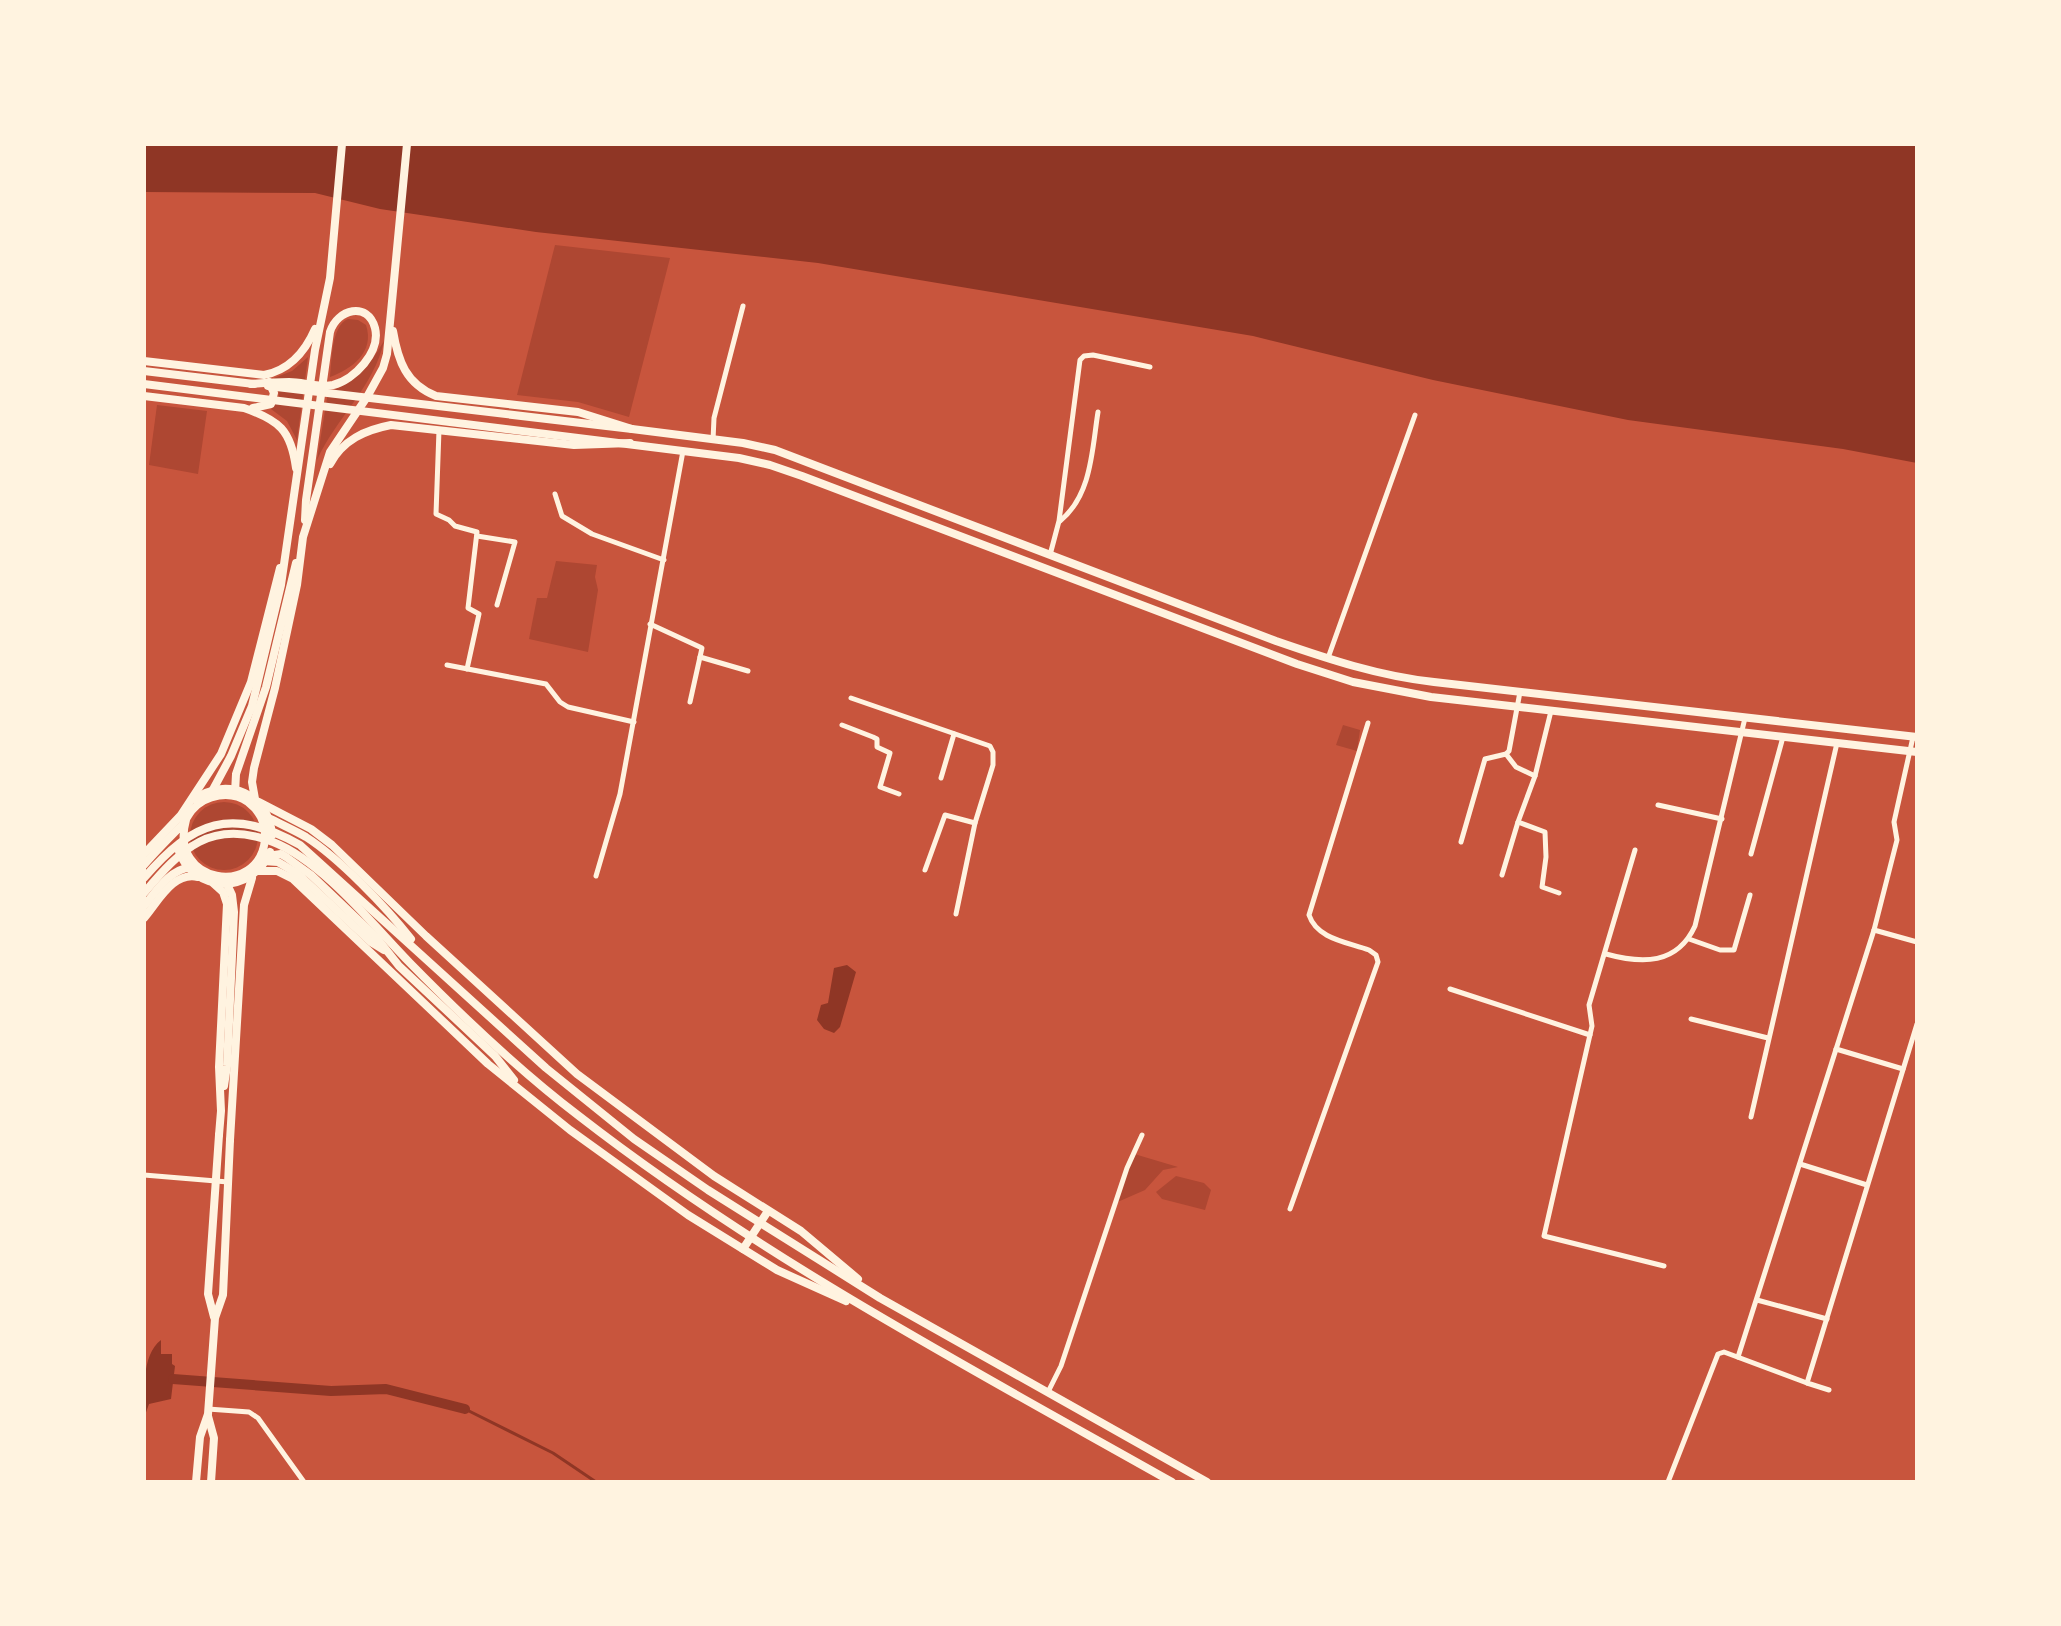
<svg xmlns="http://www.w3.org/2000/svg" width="2061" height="1626" font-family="'Source Sans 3',sans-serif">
<rect width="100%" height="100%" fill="#c8553d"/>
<!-- green -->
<g fill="#ae4732">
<path d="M555,245L670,258L629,417L578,402L517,395Z"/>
<path d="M348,319L358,320L366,325C375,352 352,369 330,377C332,360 331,326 348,319Z"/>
<path d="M384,341C374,387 336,418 317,460L328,392C355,383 369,366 384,341Z"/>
<path d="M308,357L297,440L287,421L271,409C282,400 280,389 274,378L292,371Z"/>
<path d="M157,405L207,411L198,474L149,465Z"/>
<path d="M556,561L597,565L595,577L598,590L588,652L529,639L537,598H547Z"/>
<path d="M1343,725L1360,730L1357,751L1336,745Z"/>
<circle cx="224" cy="836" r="34"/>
<path d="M1131,1153L1178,1167L1163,1170L1145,1190L1113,1204Z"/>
<path d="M1176,1176L1204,1183L1211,1190L1205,1210L1162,1199L1156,1192Z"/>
</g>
<!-- water -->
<g fill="#8f3625">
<path d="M144,144H1917V463L1843,449L1628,420L1433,380L1253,336L818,263L536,232L380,209L315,193L144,192Z"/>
<path d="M847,965L856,972L840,1027L834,1033L824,1029L817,1020L821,1005L828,1003L834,968Z"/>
<path d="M161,1340V1354H172V1364L175,1366L171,1399L149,1404L144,1418C144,1395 141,1355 161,1340Z"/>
</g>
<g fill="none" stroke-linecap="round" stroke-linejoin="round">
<!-- stream -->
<path stroke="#8f3625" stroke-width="3" d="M465,1409L553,1453L596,1482"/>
<!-- canal -->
<path stroke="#8f3625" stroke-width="10" d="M173,1379L331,1391L386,1389L465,1409"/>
<!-- minor -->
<g stroke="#fff3e0" stroke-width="5">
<path d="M439,430L436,514L449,520L455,526L477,532L468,608L479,614L467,669"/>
<path d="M713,440L714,418L743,306"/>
<path d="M555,494L562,516L592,534L664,560"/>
<path d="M1060,521C1092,495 1092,449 1098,412"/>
<path d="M477,536L515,542L497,605"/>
<path d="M1050,555L1059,521L1080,360L1084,356L1093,355L1150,367"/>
<path d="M650,624L702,648L690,702"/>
<path d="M700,657L748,671"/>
<path d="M1328,658L1415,415"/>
<path d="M447,665L546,684L560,702L568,707L634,722"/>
<path d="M851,698L990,746L993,752V765L975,823L956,914"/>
<path d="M842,725L873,737L877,739V747L890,753L880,787L899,794"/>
<path d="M1506,754L1516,767L1535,776"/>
<path d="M941,778L954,734"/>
<path d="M1658,805L1722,819"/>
<path d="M1518,822L1545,832L1546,857L1542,887L1559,893"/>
<path d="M1461,842L1485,759L1506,754L1509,751L1520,692"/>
<path d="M1635,850L1589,1005L1592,1026L1544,1236L1664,1266"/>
<path d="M1751,854L1783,737"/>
<path d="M925,870L945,815L975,823"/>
<path d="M1502,875L1518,822L1535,776L1551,711"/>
<path d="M596,876L620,794L683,451"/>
<path d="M1874,930L1917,942"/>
<path d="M1689,939L1720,950H1734L1750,895"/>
<path d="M1606,954C1642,964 1677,965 1695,926L1745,718"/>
<path d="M1450,989L1590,1035"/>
<path d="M1691,1019L1768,1038"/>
<path d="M1836,1049L1903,1069"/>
<path d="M1751,1117L1837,743"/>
<path d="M1800,1164L1867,1185"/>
<path d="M144,1175L228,1182"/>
<path d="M1290,1209L1378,962L1376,955L1369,950C1347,942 1317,939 1309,915L1368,723"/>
<path d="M1757,1300L1827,1319"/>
<path d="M1738,1357L1874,930L1897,840L1894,822L1913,737"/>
<path d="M1829,1390L1807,1383L1917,1024"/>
<path d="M1048,1392L1061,1366L1127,1168L1142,1135"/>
<path d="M208,1409L249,1412L258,1418L304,1482"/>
<path d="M1668,1482L1718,1354L1724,1352L1807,1383"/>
</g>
<!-- primary -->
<g stroke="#fff3e0" stroke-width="8">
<path d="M144,371L254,384"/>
<path d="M144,384L739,458L770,465L802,476L1297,664L1353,682L1431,697L1917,752"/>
<path d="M268,386L632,429L743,443L775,450L1276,641C1328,659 1379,676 1434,682L1917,737"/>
<path d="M214,1317L208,1294L219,1135"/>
<path d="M208,1416L214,1438L211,1482"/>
<path d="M196,1482L200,1437L208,1414L215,1318L223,1295L230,1140"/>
</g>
<!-- trunk -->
<g stroke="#fff3e0" stroke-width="8">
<path d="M393,331C398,361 406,384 436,396L578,412L632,429"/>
<path d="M144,361L264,375C290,370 305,352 315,329"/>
<path d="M251,384C263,383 276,382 289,382C303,382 319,388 333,385C354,380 381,352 375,328C368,301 337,309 330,332L306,500L305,520"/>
<path d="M144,396L244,408C279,420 291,430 296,468"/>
<path d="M253,408L271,404L274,393L269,382"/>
<path d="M330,464C343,440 365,430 391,425L574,445L630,443"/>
<path d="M235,793L236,774L266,687L296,563"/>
<path d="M209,797L231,756L252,706L281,585L315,350L330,278L342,144"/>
<path d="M195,799C227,776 269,794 272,835"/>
<path d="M255,799L252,782L254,768L275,688L297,585L303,537L330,452L367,397L383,368L387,354L407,144"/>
<path d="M259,802L311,829L332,845L426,936L577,1074L714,1176L801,1231L858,1279"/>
<path d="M267,817C280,824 294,830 306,837C339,858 387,908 411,939"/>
<path d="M178,849C193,894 252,895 270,852"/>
<path d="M144,854L181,815L221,754L251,682L280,568"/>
<path d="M268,856L281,854L286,857L311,875L376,937L399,966L495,1056L514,1080"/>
<path d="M263,861L278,862L298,874L371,942L384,950"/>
<path d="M144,865C156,851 169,838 182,825C186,820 188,815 192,810C206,794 231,790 248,802C260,811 266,825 265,840C259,898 168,884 186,820"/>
<path d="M258,871H277L293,879L488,1064L570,1130L688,1215L777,1270L846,1301"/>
<path d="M144,878C193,821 231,806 300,845L546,1068L634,1139L708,1190L880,1298L1207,1482"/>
<path d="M213,883L223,892L227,904L219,1067L221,1111L219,1135"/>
<path d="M144,893C181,849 211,818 273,842C322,861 373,925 410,963C461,1015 521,1072 579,1116C763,1259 970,1368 1172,1482"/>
<path d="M144,906C157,890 169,870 191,867"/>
<path d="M144,918C158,902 173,871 198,877"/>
<path d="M224,1086L227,1066L234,912L232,895L226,882"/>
<path d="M230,1140L244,905L252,878"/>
<path d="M743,1249L768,1211"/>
</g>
</g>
<!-- border -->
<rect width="2061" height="1626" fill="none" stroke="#fff3e0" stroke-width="292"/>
</svg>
